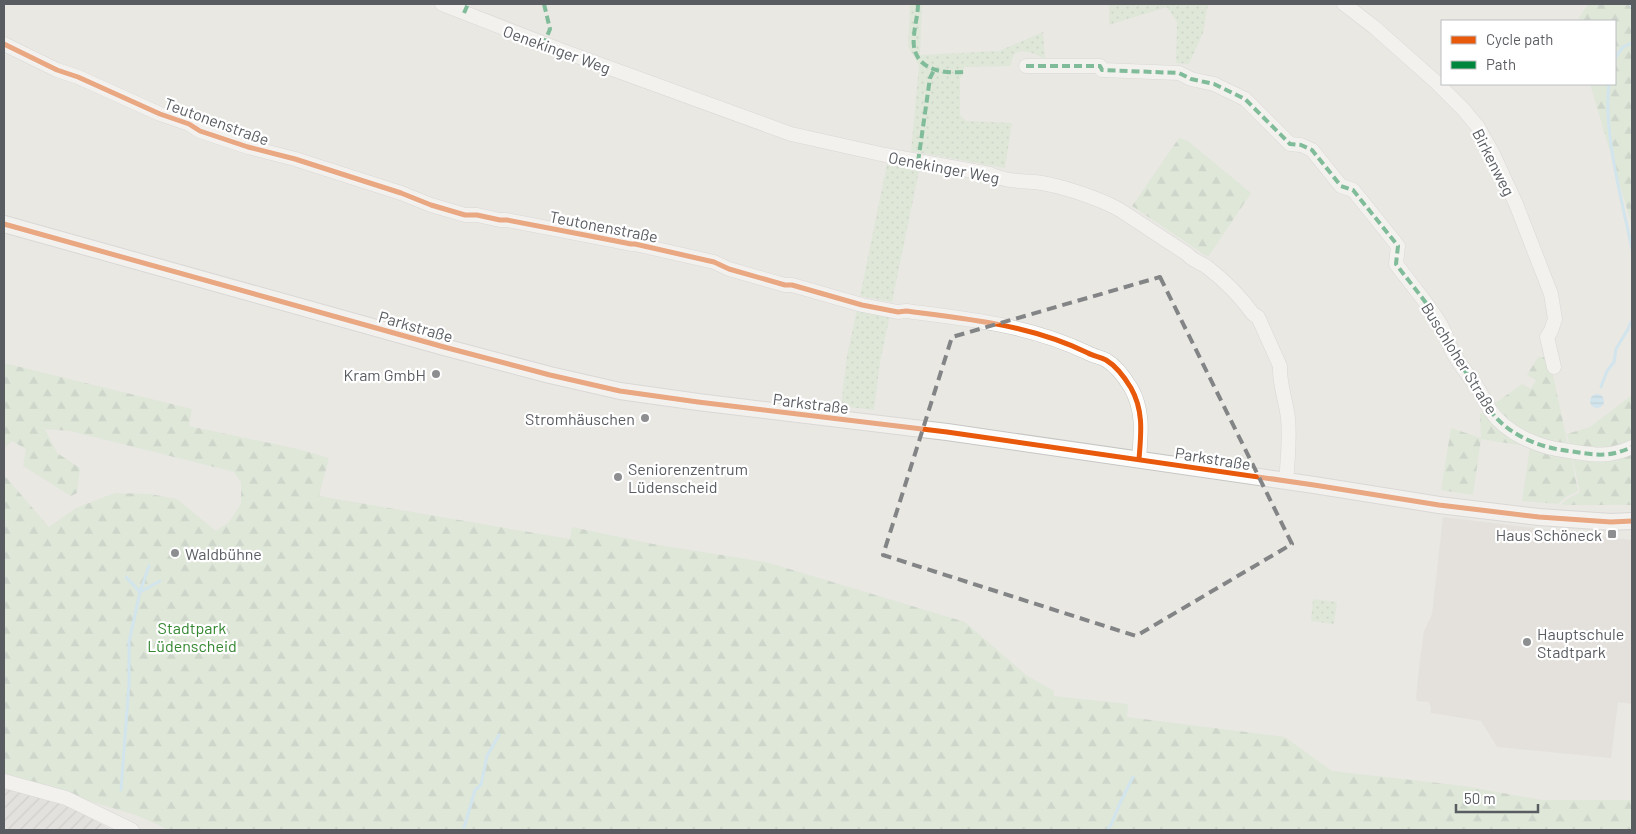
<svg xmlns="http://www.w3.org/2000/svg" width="1636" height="834" font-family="Barlow,sans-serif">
<defs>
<pattern id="industrial-furrows" width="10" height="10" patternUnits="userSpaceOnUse" patternTransform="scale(1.25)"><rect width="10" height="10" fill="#dbd9d4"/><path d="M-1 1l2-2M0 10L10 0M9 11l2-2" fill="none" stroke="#b5b3af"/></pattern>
<pattern id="grass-dots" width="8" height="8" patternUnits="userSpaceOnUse" patternTransform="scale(1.25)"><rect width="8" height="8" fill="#d2e6cd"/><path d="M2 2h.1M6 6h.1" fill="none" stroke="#adbeaa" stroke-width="1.8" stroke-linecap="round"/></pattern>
<pattern id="forest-firs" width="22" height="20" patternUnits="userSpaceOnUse" patternTransform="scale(1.25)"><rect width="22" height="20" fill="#d2e6cd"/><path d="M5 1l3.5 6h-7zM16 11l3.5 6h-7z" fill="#adbeaa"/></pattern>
<pattern id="water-rules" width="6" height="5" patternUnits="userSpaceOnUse" patternTransform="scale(1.25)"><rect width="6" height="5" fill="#b5e0f7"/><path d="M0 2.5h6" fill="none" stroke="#96b9cb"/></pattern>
</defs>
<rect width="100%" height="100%" fill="#eae8e3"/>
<!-- industrial -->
<path fill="url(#industrial-furrows)" d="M4,788L66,805L82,812L111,830H4Z"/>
<!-- education -->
<path fill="#dddad3" d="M1443,517L1632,540V704L1618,702L1611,758L1497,747L1481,721L1431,713V706L1428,702L1417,701L1416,697L1421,652L1424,631L1432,614Z"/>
<!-- grass -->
<g fill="url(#grass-dots)">
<path d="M910,4H922L920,55L999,51L1043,32L1045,59C1032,52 1012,43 1011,66L964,67V73L960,78V115L966,121L1012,123L1005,168L911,151L919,66L908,46Z"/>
<path d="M1109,4H1208L1203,33L1189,64L1176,63L1177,22L1167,7L1109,25Z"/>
<path d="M887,164L919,171L892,302L860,296Z"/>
<path d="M857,309L890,315L880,362L874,410L841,406L847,356Z"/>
<path d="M1313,599L1337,602L1334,624L1311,621Z"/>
</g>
<!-- forest -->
<g fill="url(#forest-firs)">
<path d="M1588,4H1632V226L1590,84H1615V21H1577Z"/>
<path d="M1179,138L1188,141L1251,193L1208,257L1132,206Z"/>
<path d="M1538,357H1549L1568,445L1564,446C1533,435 1515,431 1494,404L1522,384L1531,389L1536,380L1527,375Z"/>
<path d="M4,363L192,409L189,426L298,449L329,458L319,496L570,539L572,527L653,544L766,562L965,622L1026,675L1054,691V696L1128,704L1127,717L1285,737L1332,771L1464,786L1542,800H1632V830H169L136,815L4,776V475L49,527L76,508L115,493L150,494L177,499L216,531L229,522L241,504V482L234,472L70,431L45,429L57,453L80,468L77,493L71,496L23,466L26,449L12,441L4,449Z"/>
<path d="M1632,395V505H1561L1566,500L1580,492L1567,434L1590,427Z"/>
<path d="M1485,411L1563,457L1571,455L1578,491L1566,497L1558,504L1522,501L1530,447L1481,439L1473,495L1441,490L1451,428L1481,438L1480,414Z"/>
</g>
<!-- water -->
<circle fill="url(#water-rules)" cx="1597" cy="401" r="7"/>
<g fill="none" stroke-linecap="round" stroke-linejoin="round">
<!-- stream -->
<g stroke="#b5e0f7" stroke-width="3">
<path d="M1630,4L1632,7"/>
<path d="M1615,58L1623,47L1632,43"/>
<path d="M1609,84C1603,133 1622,200 1632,249"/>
<path d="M1601,387L1607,371L1614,362L1616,349L1628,329L1631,322"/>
<path d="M126,577L140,592L160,581"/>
<path d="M121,790L129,684V642L140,592L149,566"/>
<path d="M464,828L475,790L481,785L487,756L499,735"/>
<path d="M1107,830L1111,825L1120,803L1133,777"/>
</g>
<!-- minor casing -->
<g stroke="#c6c6c5" stroke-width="15">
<g id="minor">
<path d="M442,4L563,51L791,134L885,155L990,174C1004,181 1020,181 1035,182C1059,185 1099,198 1120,210L1187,254C1193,261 1200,262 1207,267C1224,280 1240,296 1253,314L1258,317L1280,366C1279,383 1286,401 1288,418C1290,439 1288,460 1286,481"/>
<path d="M1344,4L1374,27L1436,82L1463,109L1478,127L1493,154L1516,204L1551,294L1555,319L1551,331L1547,337L1554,367"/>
<path d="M4,44L57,70L78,77L160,114L189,124L200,131L248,147L295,159L401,193L431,205L465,215H477L500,220H507L590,236L631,244H635L714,262L729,269L785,285H792L862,305L898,312L906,311C969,319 1030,325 1088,353C1093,356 1100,357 1106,360C1116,366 1125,378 1131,388C1144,411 1141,434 1139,459"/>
<path d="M1026,66H1100L1102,70L1179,73L1191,79L1214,84L1245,99L1290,144L1301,145L1312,150L1341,186L1353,190L1398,246L1396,264C1410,283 1426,301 1439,322C1445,331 1448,343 1453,353C1460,365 1469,376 1477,387C1482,395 1486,403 1490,410C1507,435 1541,448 1569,451C1595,455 1608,458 1632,447"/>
<path d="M4,781L66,798L132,830"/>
</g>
</g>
<!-- tertiary casing -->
<g stroke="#c6c6c5" stroke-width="18">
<path id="tertiary" d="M4,224L444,347L550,375L620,391L698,402L947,432L1314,485L1439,505L1539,517L1611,522L1632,521"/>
</g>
<!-- minor -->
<use href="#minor" stroke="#fcfcfb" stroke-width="14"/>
<!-- tertiary -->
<use href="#tertiary" stroke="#fcfcfb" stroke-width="16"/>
<!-- quiet -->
<g stroke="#00873e" stroke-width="4" stroke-dasharray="8 4" stroke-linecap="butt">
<path d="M544,4L550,29L544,44"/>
<path d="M918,4C918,14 915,24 914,35C910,67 937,74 963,72L964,70"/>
<path d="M464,13L468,4"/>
<path d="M1026,66H1100L1102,70L1179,73L1191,79L1214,84L1245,99L1290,144L1301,145L1312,150L1341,186L1353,190L1398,246L1396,264C1410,283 1426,301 1439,322C1445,331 1448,343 1453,353C1460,365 1469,376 1477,387C1482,395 1486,403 1490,410C1507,435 1541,448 1569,451C1595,455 1608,458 1632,447"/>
<path d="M918,162L930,78L934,70"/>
</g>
<!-- cycleway casing -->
<g stroke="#fff" stroke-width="8">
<g id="cycleway">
<path d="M4,44L57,70L78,77L160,114L189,124L200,131L248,147L295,159L401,193L431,205L465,215H477L500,220H507L590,236L631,244H635L714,262L729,269L785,285H792L862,305L898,312L906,311C969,319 1030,325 1088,353C1093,356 1100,357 1106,360C1116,366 1125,378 1131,388C1144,411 1141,434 1139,459"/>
<path d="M4,224L444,347L550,375L620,391L698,402L947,432L1314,485L1439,505L1539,517L1611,522L1632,521"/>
</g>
</g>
<!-- cycleway -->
<use href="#cycleway" stroke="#e8590c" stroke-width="5"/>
</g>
<!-- marked area -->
<path d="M0 0H1636V834H0ZM1160,277L1292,544L1136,636L883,555L952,337Z" fill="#eae8e3" fill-opacity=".55" fill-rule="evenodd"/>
<path fill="none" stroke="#828486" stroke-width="4" stroke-dasharray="10 6" stroke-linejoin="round" d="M1160,277L1292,544L1136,636L883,555L952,337Z"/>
<!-- markers -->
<g fill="#8c8e8f" stroke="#fff" stroke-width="2">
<circle cx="436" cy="374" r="5"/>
<circle cx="645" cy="418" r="5"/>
<circle cx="618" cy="477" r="5"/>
<rect x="1607" y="529" width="10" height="10" rx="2.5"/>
<circle cx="175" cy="553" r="5"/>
<circle cx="1527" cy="642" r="5"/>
</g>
<g text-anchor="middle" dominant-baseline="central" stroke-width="4.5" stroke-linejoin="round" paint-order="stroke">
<!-- street labels -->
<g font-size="16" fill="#595d62" stroke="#fff">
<text transform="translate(557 49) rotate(20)">Oenekinger Weg</text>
<text transform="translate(217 121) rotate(20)">Teutonenstraße</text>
<text transform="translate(1494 162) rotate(63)">Birkenweg</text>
<text transform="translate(944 167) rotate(11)">Oenekinger Weg</text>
<text transform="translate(604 226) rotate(11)">Teutonenstraße</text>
<text transform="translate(416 326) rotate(16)">Parkstraße</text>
<text transform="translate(1460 358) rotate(58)">Buschloher Straße</text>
<text transform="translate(811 403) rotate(7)">Parkstraße</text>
<text transform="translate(1213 458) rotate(9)">Parkstraße</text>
</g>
<!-- poi labels -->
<g font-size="16" fill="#595d62" stroke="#fff" text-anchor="end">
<text x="426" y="374">Kram GmbH</text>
<text x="635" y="418">Stromhäuschen</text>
<text x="628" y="468" text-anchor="start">Seniorenzentrum<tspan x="628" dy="18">Lüdenscheid</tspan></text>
<text x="1602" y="534">Haus Schöneck</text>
<text x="185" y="553" text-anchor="start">Waldbühne</text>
<text x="1537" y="633" text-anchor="start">Hauptschule<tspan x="1537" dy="18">Stadtpark</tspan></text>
</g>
<!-- park labels -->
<g font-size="16" fill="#358732" stroke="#fff">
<text x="192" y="627">Stadtpark<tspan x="192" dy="18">Lüdenscheid</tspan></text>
</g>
</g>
<!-- border -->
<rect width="1636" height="834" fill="none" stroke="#595d62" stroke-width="10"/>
<!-- legend -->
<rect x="1441" y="20" width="175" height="65" fill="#ffffff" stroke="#bdbec0"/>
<rect x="1451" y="36" width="25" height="8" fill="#e8590c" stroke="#bdbec0"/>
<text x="1486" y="45" font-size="15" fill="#595d62">Cycle path</text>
<rect x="1451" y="61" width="25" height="8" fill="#00873e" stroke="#bdbec0"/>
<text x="1486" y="70" font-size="15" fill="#595d62">Path</text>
<!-- scale -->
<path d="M1456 804v8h82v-8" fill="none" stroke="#595d62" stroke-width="2.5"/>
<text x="1464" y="804" font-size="15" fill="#595d62" stroke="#ffffff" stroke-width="4" paint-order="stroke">50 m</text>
</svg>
